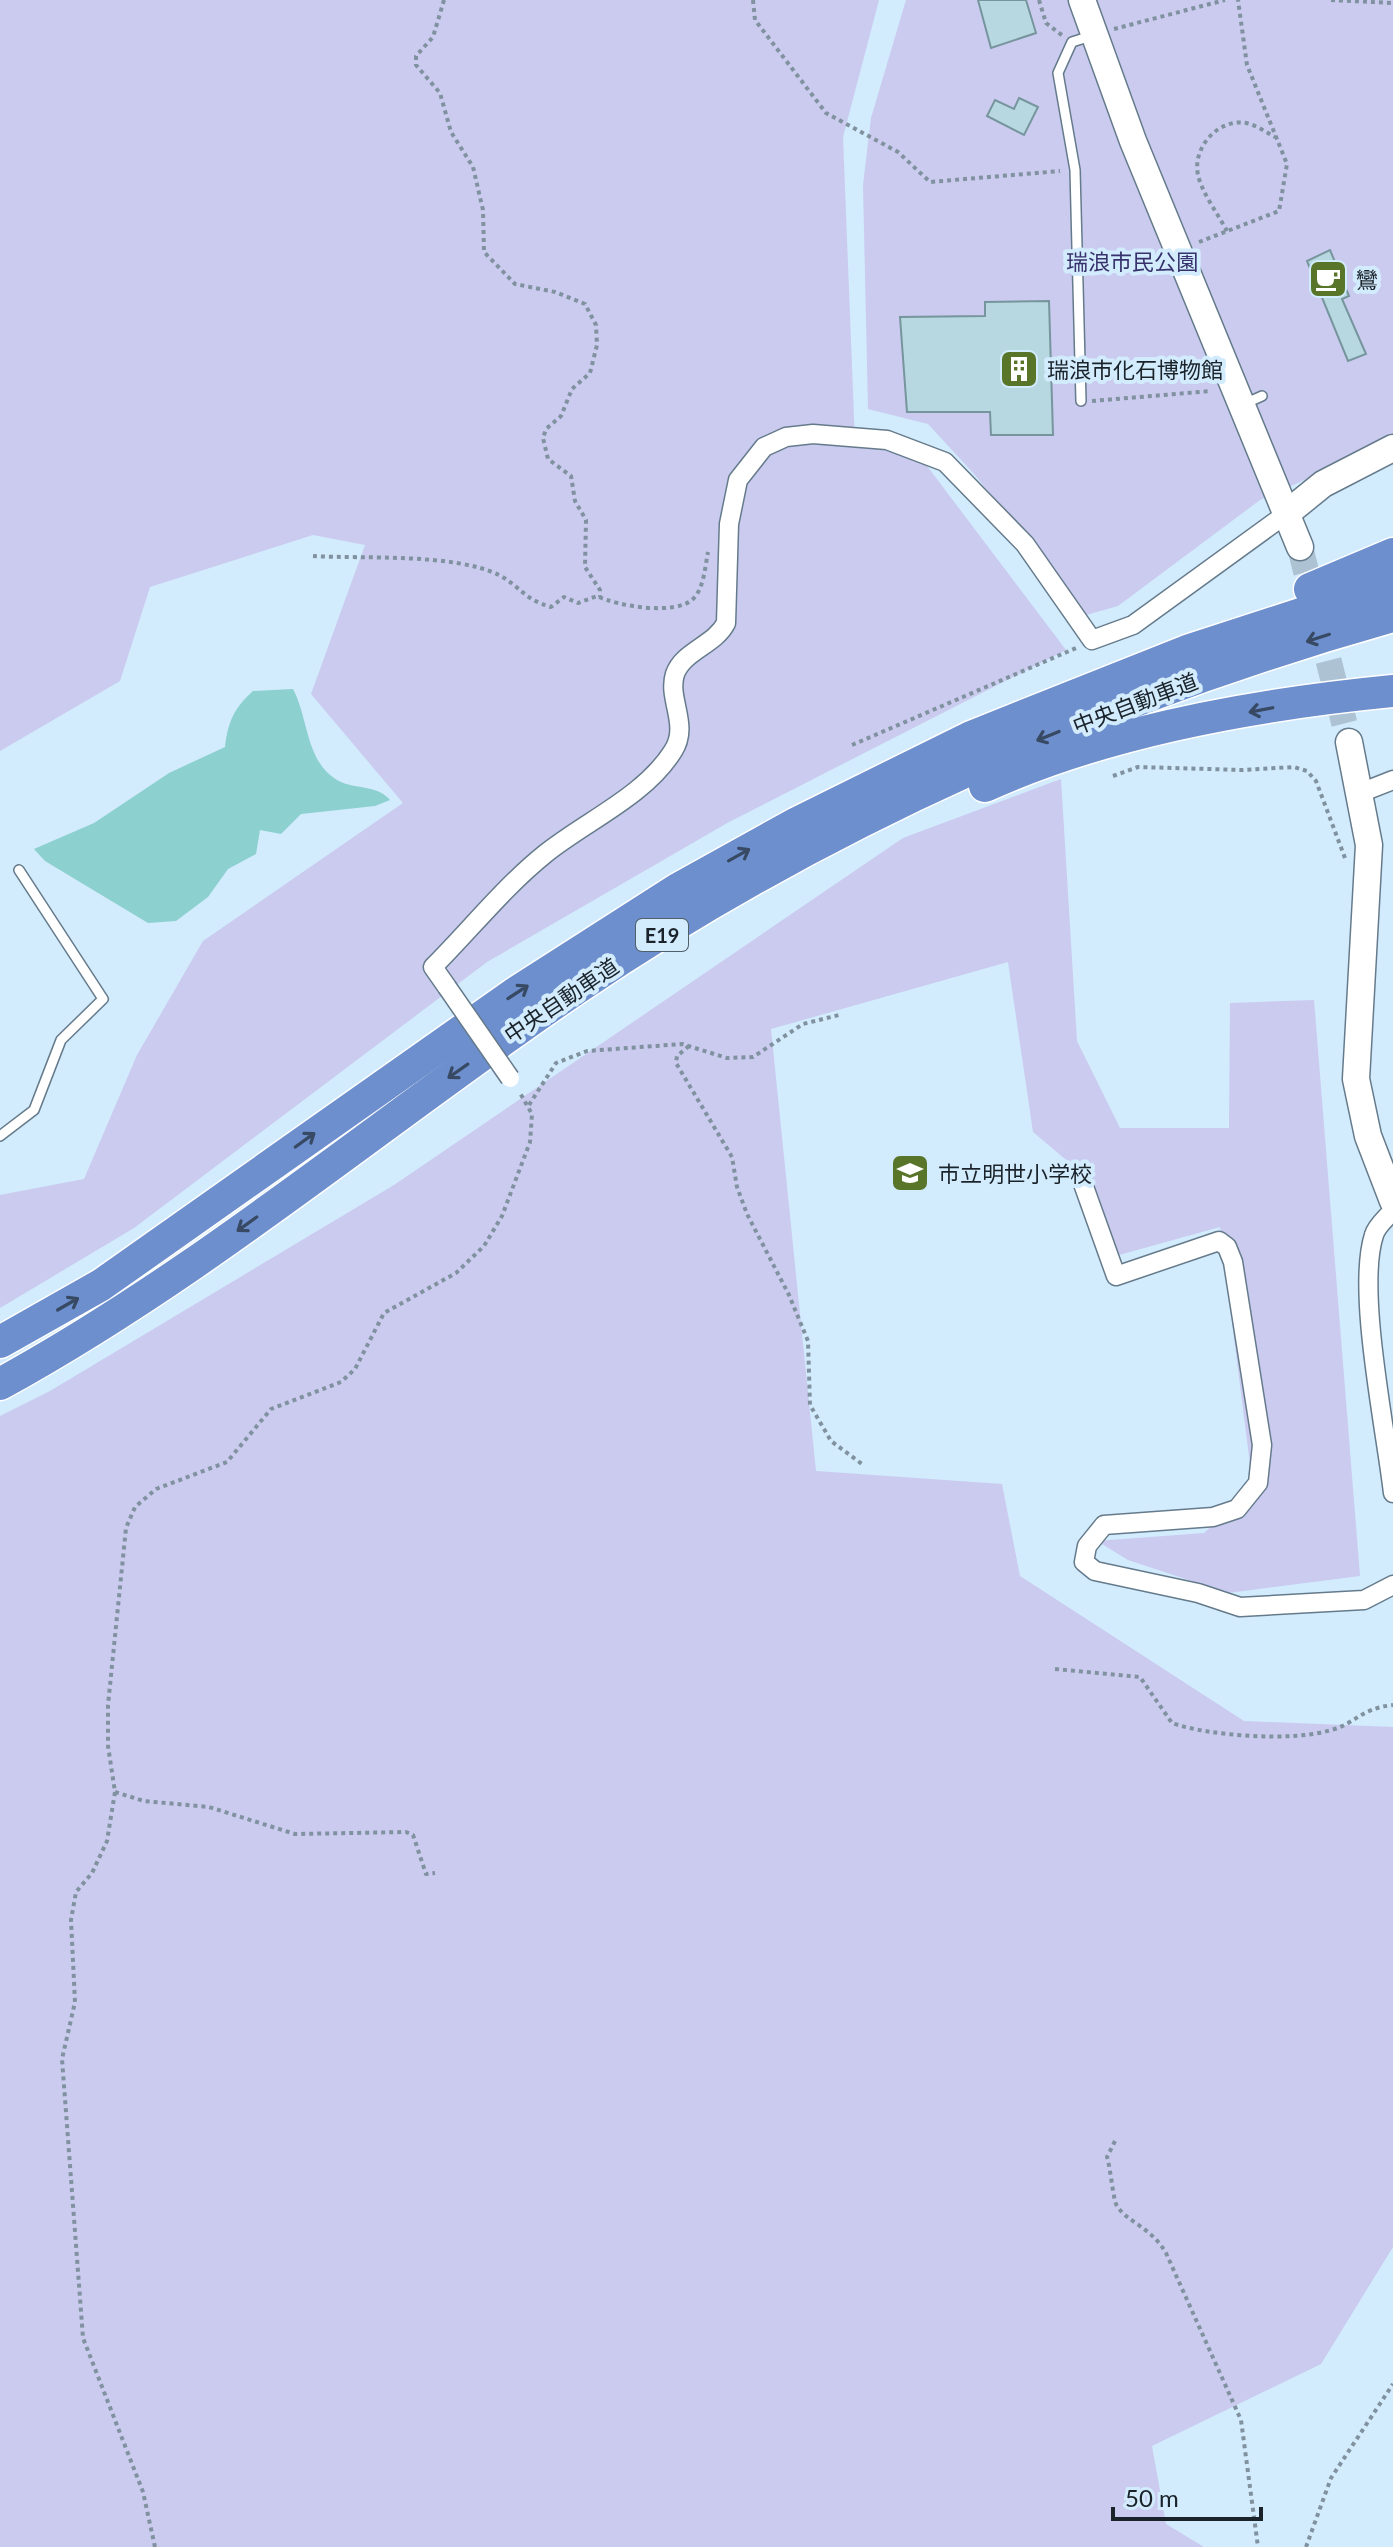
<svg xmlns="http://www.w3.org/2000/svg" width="1393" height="2547" font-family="Lato,'Noto Sans JP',sans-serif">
<rect width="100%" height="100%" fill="#d2ebfd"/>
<!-- green -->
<g fill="#cacbef">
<path d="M0,0H879L843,137L855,443L921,458L1066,650L729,822L487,962L134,1228L0,1308V1195L84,1179L137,1055L203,941L403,803L311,694L365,545L313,535L150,587L120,681L0,751Z"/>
<path d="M906,0H1393V440L1260,500L1118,606L1086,615L975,475L928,424L868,409L863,185L871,118Z"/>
<path d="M1061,779L1077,1041L1120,1128H1229L1230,1003L1314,1000L1360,1576L1228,1593L1128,1560L1097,1541L1204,1533L1253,1488L1220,1227L1101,1260L1077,1169L1033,1132L1008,962L771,1029L816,1471L1002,1484L1020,1576L1244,1721L1393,1727V2247L1321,2364L1152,2446L1166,2524L1204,2547H0V1416L50,1391L394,1185L903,838Z"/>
</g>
<!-- water -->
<path fill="#8cd0cf" d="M293,689C308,717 306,759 334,778C352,791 376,783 390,800L375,806L301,814L281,834L260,830L256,854L228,869L208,897L176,921L148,923L45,861L34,849L94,823L169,773L225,747C228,722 234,708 253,691Z"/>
<!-- building -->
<g fill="#b8d8e1" stroke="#76959d" stroke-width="2">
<path d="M978,0H1026L1036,33L991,48Z"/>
<path d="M1019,98L1038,107L1024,135L987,116L995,100L1014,109Z"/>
<path d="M1330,250L1349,296L1342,299L1366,354L1348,361L1307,261Z"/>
<path d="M1049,301L1053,435H991L990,412H907L900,317L985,316V302Z"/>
</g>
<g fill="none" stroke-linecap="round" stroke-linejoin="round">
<!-- secondary-tunnel -->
<path stroke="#adc3d3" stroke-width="26" stroke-dasharray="26 13" stroke-linecap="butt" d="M1300,547L1349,742"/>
<!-- lane casing -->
<g stroke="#657b8b" stroke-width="12">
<g id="lane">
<path d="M1081,401L1075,170L1058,73L1072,42L1091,36"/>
<path d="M1244,404L1262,396"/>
<path d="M0,1136L34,1110L61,1040L103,999L19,870"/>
</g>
</g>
<!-- street casing -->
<g stroke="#657b8b" stroke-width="21">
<g id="street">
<path d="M1360,793L1393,780"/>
<path d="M447,987L433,967C470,930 504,887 545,854C586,821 645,796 673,751C690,725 667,699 675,674C683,651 715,645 726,623L729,524L738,480L764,447L786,437L813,434L887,440L945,462L1025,544L1092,640L1133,625L1286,514"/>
<path d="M1082,1181L1116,1276L1219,1241L1227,1247L1233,1262L1262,1445L1258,1483L1237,1509L1213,1517L1104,1525L1087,1546L1084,1562L1095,1571L1198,1593L1240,1607L1364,1600L1393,1585"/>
<path d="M1393,1210C1387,1218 1377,1225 1374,1235C1356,1290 1386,1430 1393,1493"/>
</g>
</g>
<!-- secondary casing -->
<g stroke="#657b8b" stroke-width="29">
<g id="secondary">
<path d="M1082,0L1133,141L1300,547"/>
<path d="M1286,514L1323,484L1393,448"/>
<path d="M1349,742L1369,845L1356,1079L1368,1136L1393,1201"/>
</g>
</g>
<!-- highway casing -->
<g stroke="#fff" stroke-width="35">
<g id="highway">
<path d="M1310,589L1393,554"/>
<path d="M985,786C1108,730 1259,704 1393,691"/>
<path d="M0,1342L101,1285L514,994L678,889L797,823L971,737L1187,651L1393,584"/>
<path d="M0,1384C204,1272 384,1119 577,988C825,820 1105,697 1393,616"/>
</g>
</g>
<!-- path -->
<g stroke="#80929f" stroke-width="4" stroke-dasharray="4 4" stroke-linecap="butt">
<path d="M444,0L433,37L416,56V65L440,93L451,132L473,167L483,210L484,252L515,284L555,292L585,304L596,325L597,345L590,373L572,389L561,416L546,429L543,438L548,459L571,476L575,501L586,520L585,567L600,590V597"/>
<path d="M753,0L755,20L826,113L898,152L930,182L1060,171"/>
<path d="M1039,0L1046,23L1063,36"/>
<path d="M1331,0L1393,3"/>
<path d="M1114,29L1225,0"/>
<path d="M1227,231C1218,214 1202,193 1198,175C1192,147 1219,118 1246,123C1256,125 1266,132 1275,137"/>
<path d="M1199,242L1279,211L1287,164L1247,65L1238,0"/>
<path d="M1092,401L1211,391"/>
<path d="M313,556C364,559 454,553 499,575C520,586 523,599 551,607L564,597L578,603L597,596C617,606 675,616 693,599C704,588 705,567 708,552"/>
<path d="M852,745L1076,648"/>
<path d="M1113,776L1138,767L1243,770L1294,767L1307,771L1316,781L1345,858"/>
<path d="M689,1046L677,1056L676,1063L732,1157L737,1187L747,1214L789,1295L808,1341L810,1405L831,1441L862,1464"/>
<path d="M529,1105L556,1063L587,1051L682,1044L727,1058L753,1057L803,1024L839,1015"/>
<path d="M1055,1669L1140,1677L1172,1723C1208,1736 1294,1742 1331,1730C1357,1723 1359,1709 1393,1705"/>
<path d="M115,1792L144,1801L209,1807L295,1834L406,1832L413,1835L426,1874L435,1873"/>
<path d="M1115,2141L1107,2157C1111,2170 1113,2200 1117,2206C1127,2222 1151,2227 1166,2253L1241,2420L1258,2547"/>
<path d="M155,2547L143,2492L83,2338L62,2059L75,2002L71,1920L76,1892L92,1873L107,1841L115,1792L108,1746V1705L126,1528L135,1507L156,1489L227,1462L271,1409L341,1382L355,1369L384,1313L456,1273L484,1246L502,1216L530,1142L532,1114L520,1093"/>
<path d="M1306,2547L1331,2478L1393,2384"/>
</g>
<!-- lane -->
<use href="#lane" stroke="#fff" stroke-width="9"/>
<!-- street -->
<use href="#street" stroke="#fff" stroke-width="18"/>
<!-- secondary -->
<use href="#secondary" stroke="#fff" stroke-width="26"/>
<!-- highway -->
<use href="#highway" stroke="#6d8fcd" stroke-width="32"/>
<!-- street-bridge casing -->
<g stroke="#657b8b" stroke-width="21" stroke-linecap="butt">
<path id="street-bridge" d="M447,987L510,1078"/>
</g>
<!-- street-bridge -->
<use href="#street-bridge" stroke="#fff" stroke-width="18"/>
</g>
<!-- one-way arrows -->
<defs><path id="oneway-shaft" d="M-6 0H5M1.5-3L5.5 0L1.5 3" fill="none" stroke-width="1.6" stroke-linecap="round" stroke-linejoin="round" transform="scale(2)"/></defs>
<g stroke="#374963">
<use href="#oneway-shaft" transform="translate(1318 638) rotate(162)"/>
<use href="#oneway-shaft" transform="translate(1261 710) rotate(169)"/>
<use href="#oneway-shaft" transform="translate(1048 736) rotate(158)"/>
<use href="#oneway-shaft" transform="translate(739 855) rotate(-29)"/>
<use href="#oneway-shaft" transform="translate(518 992) rotate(-33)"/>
<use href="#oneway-shaft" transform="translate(458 1071) rotate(145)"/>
<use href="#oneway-shaft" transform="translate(305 1140) rotate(-36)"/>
<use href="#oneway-shaft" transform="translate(247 1224) rotate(144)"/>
<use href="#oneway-shaft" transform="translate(68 1304) rotate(-30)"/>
</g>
<!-- icons -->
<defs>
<g id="cafe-square" transform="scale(2)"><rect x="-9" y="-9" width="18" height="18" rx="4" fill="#58752a" stroke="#d2ebfd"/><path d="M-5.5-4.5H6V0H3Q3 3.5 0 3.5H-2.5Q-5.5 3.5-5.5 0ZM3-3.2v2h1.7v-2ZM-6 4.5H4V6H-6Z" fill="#fff"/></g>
<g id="building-square" transform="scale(2)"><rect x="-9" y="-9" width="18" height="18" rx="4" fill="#58752a" stroke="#d2ebfd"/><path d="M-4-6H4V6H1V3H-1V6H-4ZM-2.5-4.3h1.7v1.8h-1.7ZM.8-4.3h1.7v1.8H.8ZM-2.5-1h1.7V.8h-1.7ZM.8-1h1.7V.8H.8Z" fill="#fff"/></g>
<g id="school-square" transform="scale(2)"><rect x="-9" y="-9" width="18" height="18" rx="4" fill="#58752a" stroke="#d2ebfd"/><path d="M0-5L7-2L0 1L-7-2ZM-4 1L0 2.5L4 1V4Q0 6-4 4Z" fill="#fff"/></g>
</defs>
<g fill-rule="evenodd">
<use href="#cafe-square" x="1328" y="279"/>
<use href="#building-square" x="1019" y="369"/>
<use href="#school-square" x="910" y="1173"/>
</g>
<g text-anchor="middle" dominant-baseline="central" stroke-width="8" stroke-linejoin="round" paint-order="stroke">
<!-- shield labels -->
<rect fill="#d2ebfd" stroke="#515f69" stroke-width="2" x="636" y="919" width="52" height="32" rx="6"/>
<g font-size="20" font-weight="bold" fill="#1a232a">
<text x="662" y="935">E19</text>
</g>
<!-- park labels -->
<g font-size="22" fill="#37326d" stroke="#d2ebfd">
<text x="1132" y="261">瑞浪市民公園</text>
</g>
<!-- poi labels -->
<g font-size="22" fill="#1a232a" stroke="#d2ebfd" text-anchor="start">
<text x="1356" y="279">鸞</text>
<text x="1047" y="369">瑞浪市化石博物館</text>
<text x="938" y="1173">市立明世小学校</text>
</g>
<!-- street labels -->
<g font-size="22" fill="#1a232a" stroke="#d2ebfd">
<text transform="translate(1135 703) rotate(-21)">中央自動車道</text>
<text transform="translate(561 1000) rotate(-34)">中央自動車道</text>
</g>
</g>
<!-- scale -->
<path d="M1113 2507v12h148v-12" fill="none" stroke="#1a232a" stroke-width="4"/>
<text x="1125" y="2507" font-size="24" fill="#1a232a" stroke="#d2ebfd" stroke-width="6" paint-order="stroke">50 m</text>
</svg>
